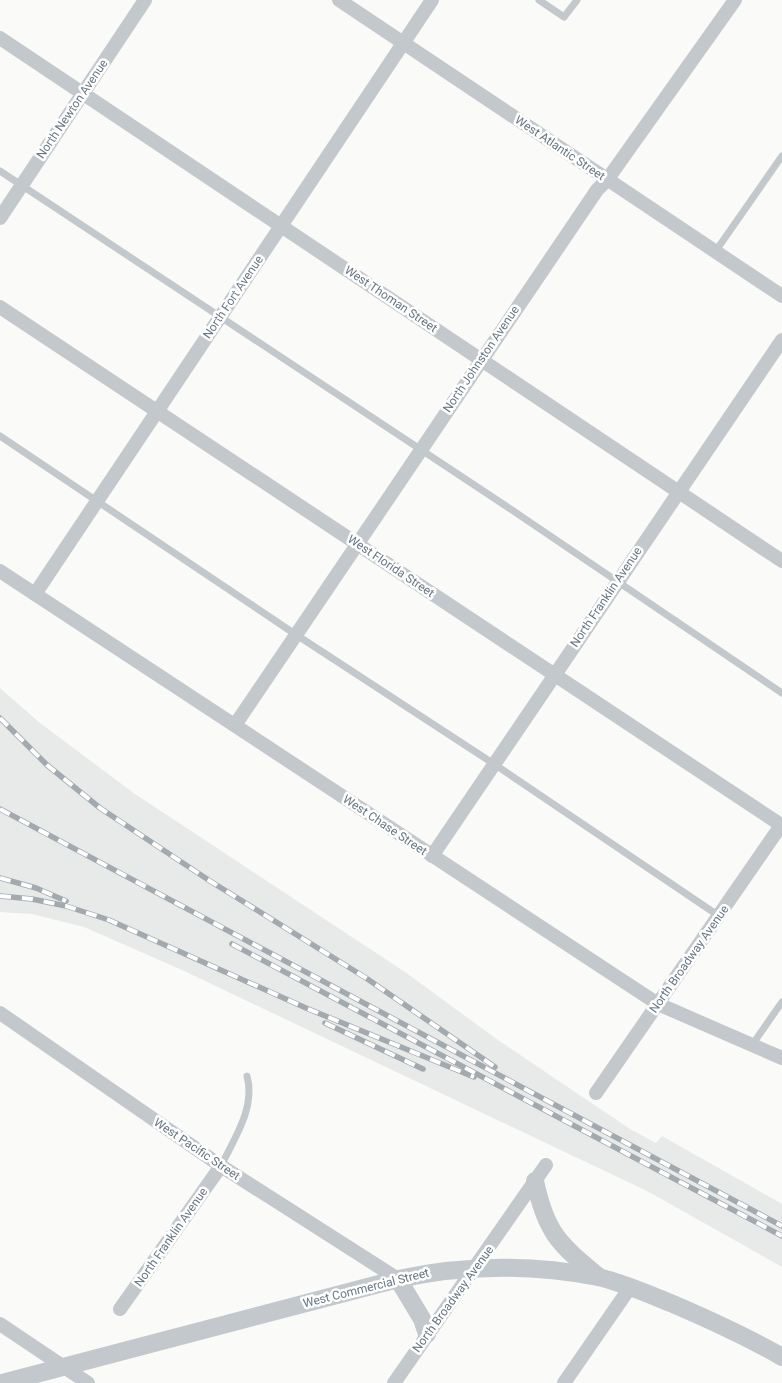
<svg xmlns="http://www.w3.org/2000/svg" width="782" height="1383" font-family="Roboto,sans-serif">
<rect width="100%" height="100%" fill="#fafaf8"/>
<!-- built -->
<path fill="#e8e9e9" d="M0,688L40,723L135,794L405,972L498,1040L630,1129L656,1143L662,1136L782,1204V1267L649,1192L182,970L84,927L32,914L0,912Z"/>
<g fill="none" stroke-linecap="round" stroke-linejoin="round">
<!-- service -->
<g stroke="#c3c8cc" stroke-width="7">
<path d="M539,0L564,17L577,0"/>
<path d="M0,171L506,506L782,693"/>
<path d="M715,252L782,156"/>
<path d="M0,436L295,634L494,764L719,916"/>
<path d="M752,1045L782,1002"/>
<path d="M221,1166C234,1139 256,1107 247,1076"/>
</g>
<!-- minor -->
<g stroke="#c3c8cc" stroke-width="14">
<path d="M339,0L782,296"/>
<path d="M0,38L782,561"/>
<path d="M0,218L145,0"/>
<path d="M0,307L781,825"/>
<path d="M0,571L658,1004L782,1058"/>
<path d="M35,594L432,0"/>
<path d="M235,725L597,190L607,180L735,0"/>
<path d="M432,856L782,340"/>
<path d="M0,1013L221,1166L398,1279"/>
<path d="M596,1093L782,824"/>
<path d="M120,1309L221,1166"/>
<path d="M0,1324L88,1383"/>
<path d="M394,1383L546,1165"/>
<path d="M564,1383L631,1286"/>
</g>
<!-- tertiary -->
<g stroke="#c3c8cc" stroke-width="18">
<path d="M535,1181C546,1233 559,1244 599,1277"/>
<path d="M398,1279L422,1319L427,1334"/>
<path d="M2,1383L398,1279C464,1265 532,1264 598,1277C624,1283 648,1294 673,1304C710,1320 748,1337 782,1357"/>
</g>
<!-- rail casing -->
<g stroke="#a2aab0" stroke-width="5.5">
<g id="rail">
<path d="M0,718L47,765L100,808L210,881L366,978L495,1067"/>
<path d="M0,809L782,1226"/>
<path d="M0,878L36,888L66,901"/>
<path d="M0,896L32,899L66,906L109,920L306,1008L474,1077"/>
<path d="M232,944L782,1236"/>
<path d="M325,1023L423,1069"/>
</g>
</g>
<!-- rail -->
<use href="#rail" stroke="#fff" stroke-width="4" stroke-dasharray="11" stroke-linecap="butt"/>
</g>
<g text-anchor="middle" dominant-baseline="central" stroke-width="5" stroke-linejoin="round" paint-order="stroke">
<!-- street labels -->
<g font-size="12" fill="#657683" stroke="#fff">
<text transform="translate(72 109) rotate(-56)">North Newton Avenue</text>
<text transform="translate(560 148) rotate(34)">West Atlantic Street</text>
<text transform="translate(233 297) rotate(-56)">North Fort Avenue</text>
<text transform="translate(391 299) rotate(34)">West Thoman Street</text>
<text transform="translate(481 359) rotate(-56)">North Johnston Avenue</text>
<text transform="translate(391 566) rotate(34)">West Florida Street</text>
<text transform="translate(606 597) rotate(-56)">North Franklin Avenue</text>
<text transform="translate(385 825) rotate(34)">West Chase Street</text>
<text transform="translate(689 959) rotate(-55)">North Broadway Avenue</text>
<text transform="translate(197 1149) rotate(34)">West Pacific Street</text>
<text transform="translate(171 1237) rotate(-55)">North Franklin Avenue</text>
<text transform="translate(366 1288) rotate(-14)">West Commercial Street</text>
<text transform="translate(453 1299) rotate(-54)">North Broadway Avenue</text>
</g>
</g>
</svg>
